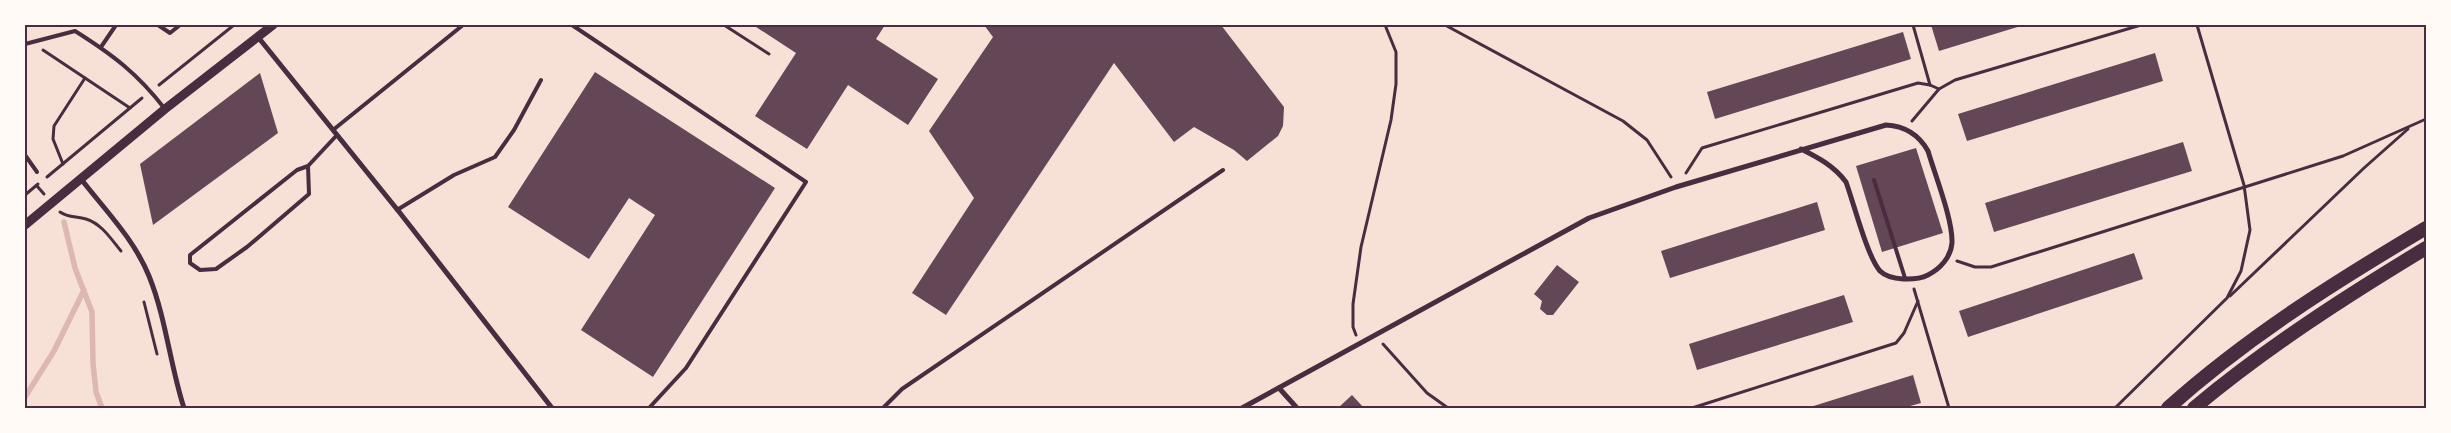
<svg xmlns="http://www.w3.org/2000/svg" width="2451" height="433" font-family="Roboto,sans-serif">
<rect width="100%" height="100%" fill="#f7e1d7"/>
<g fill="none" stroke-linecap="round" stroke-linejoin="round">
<!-- stream -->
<g stroke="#dcb8b0" stroke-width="5.5">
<path d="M64,222L75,268L92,312L93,363L96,392L102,408"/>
<path d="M25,397L54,351L84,290"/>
</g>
</g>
<!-- building -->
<g fill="#644757">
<path d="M753,25H885L876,39L938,79L908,125L848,85L807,149L755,116L796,53Z"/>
<path d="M984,25H1221L1284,107L1283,126L1278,136L1247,161L1234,150L1194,127L1174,142L1114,63L946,315L912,293L974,198L929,131L993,37Z"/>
<path d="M1931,25H2024L1939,51Z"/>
<path d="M1903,32L1911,59L1715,119L1707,92Z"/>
<path d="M2155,53L2163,81L1967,141L1958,114Z"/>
<path d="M595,72L775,188L653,377L581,330L655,215L629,198L589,259L508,207Z"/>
<path d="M260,73L278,133L153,225L140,164Z"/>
<path d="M2183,142L2192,171L1994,232L1985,203Z"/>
<path d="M1916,148L1943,233L1882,252L1856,166Z"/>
<path d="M1817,202L1825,230L1670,278L1661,251Z"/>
<path d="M2134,253L2143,279L1968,337L1959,311Z"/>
<path d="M1557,265L1579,282L1553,315H1547L1540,309L1542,301L1534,294Z"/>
<path d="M1844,295L1853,322L1697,370L1689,344Z"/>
<path d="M1913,375L1921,403L1903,408H1807Z"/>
<path d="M1352,395L1364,408H1338Z"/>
</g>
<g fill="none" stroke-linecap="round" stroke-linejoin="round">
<!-- path -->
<g stroke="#4a2c40" stroke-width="3">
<path d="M724,25L769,54"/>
<path d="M1445,25L1623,121L1647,140L1671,177"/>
<path d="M1913,25L1930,85"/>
<path d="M43,50L130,108"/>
<path d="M159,85L234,25"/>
<path d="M1912,121L1939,89L1955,80L2141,25"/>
<path d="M63,164L53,139L54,126L85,78"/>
<path d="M1686,173L1702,148L1918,83L1930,85L1939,89"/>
<path d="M47,177L142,98"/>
<path d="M37,186L44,194"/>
<path d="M25,195L38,184"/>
<path d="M60,212C68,218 77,216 86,219C102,224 111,239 121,251"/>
<path d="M1957,261L1975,267H1991L2343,156L2426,119"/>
<path d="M1914,289L1949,408"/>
<path d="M2230,296L2364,168L2408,129"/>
<path d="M144,302L157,354"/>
<path d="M1356,335L1353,327V304L1361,247L1391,120L1396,84V52L1385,25"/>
<path d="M1383,344L1427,393L1448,408"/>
<path d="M1692,408L1896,343L1904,333L1918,301"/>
<path d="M2115,408L2227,298L2241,271L2250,230L2244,185L2197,25"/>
</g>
<!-- service -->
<g stroke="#4a2c40" stroke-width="4">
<path d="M158,25L170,33L180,25"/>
<path d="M572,25L806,182L686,368L649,408"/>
<path d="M25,44L75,31C113,55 137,73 165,109"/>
<path d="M101,47L116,25"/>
<path d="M333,130L463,25"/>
<path d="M25,155L37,172"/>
<path d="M308,166L297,170L190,255V263L200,270L216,269L247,247L309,194L308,166L337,135"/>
<path d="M1874,180L1905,278"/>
<path d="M397,210L454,175L495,157L514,130L541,80"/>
<path d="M883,408L902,389L1223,170"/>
</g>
<!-- minor -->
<g stroke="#4a2c40" stroke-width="5">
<path d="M258,37L400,213L552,408"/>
<path d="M81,179C105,210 134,239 149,276C166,318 170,365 184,408"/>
<path d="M1279,388L1297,408"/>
<path d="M1242,408L1589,218L1676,187L1886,125C1905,126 1919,135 1928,151C1935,175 1953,220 1952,243C1951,257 1940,269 1928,275C1916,281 1890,281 1880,271C1867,256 1854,204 1846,182C1834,166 1819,158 1801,149"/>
</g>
<!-- tertiary -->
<path stroke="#4a2c40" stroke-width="9" d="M25,225L165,109L273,25"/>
<!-- trunk -->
<g stroke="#4a2c40" stroke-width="14">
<path d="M2168,408C2247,337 2335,282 2426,228"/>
<path d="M2194,408C2267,347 2345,297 2426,248"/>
</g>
</g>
<!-- border -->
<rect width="2451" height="433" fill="none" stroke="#fffaf5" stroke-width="52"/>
<rect x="26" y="26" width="2399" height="381" fill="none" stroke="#4a2c40" stroke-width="2"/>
</svg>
